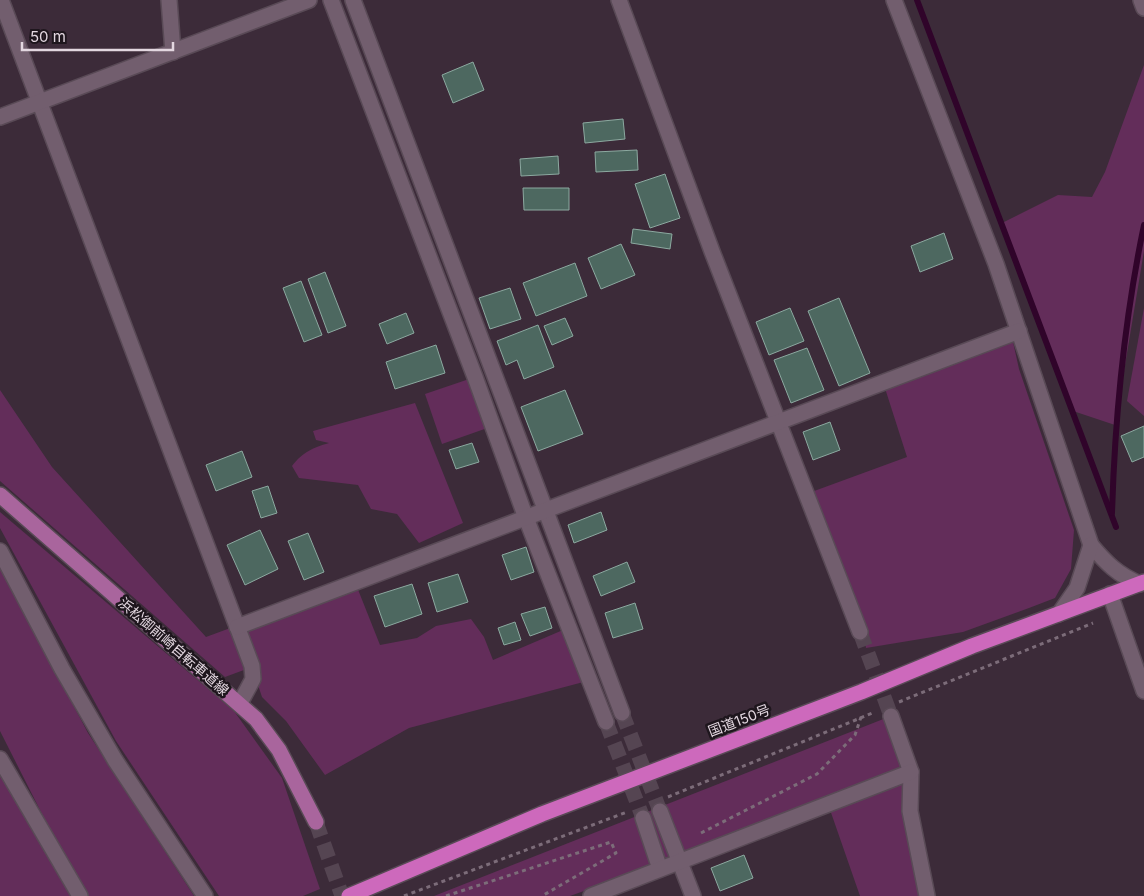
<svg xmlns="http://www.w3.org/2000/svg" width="1144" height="896" font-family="Inter,'Noto Sans JP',sans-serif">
<rect width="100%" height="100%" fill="#3c2b39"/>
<!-- green -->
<g fill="#632d5a">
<path d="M1144,65V251L1115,425L1070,410L1000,224L1058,195L1092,197L1105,172Z"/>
<path d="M1144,308V416L1127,401Z"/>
<path d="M1011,333L1019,369L1074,530L1071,569L1055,598L1029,608L963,632L866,648L859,609L806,494L907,457L883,382Z"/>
<path d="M475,377L493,426L442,444L425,394Z"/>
<path d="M0,390L52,467L206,637L355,582L380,645L417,638L436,626L471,619L484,637L493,660L570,627L591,680L409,728L325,775L286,721L262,697L252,667L225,677L0,481Z"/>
<path d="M415,403L463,523L419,543L397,514L371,509L358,485L299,478L292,466C303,452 312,448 329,443L316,440L313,431Z"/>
<path d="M0,512L234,711L282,778L320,889L303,896H219L116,741L0,528Z"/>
<path d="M0,567L88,733L194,896H0V758L75,879L0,731Z"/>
<path d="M891,716L911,772L927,896H860L828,804L875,786L570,896H434Z"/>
</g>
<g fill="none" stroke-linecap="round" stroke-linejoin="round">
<!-- stream -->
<g stroke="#30042a" stroke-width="6">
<path d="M917,0L1116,527"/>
<path d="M1112,513C1115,414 1124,321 1144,225"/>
</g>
</g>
<!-- building -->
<g fill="#4d6860" stroke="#8ca9a0">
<path d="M473,62L484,90L453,103L442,75Z"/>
<path d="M623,119L625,139L585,143L583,123Z"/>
<path d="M637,150L638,170L596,172L595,152Z"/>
<path d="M558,156L559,174L521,176L520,159Z"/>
<path d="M665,174L680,218L650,228L635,184Z"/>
<path d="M523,188H569V210H524Z"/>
<path d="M633,229L672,234L670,249L631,243Z"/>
<path d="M944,233L953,259L920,272L911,246Z"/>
<path d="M621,244L635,275L601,289L588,258Z"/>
<path d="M575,263L587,296L536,316L523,283Z"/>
<path d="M325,272L346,326L328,333L308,279Z"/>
<path d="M301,281L322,335L304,342L283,288Z"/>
<path d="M510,288L521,319L490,329L479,298Z"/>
<path d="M839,298L870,373L839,386L808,311Z"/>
<path d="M790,308L804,341L769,355L756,322Z"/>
<path d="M406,313L414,333L387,344L379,324Z"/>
<path d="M565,318L573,336L552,345L544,326Z"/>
<path d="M538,325L554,367L524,379L517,360L506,365L497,341Z"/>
<path d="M436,345L445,373L395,389L386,362Z"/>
<path d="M807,348L824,390L791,403L774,360Z"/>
<path d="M565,390L583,434L538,451L521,407Z"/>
<path d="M830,422L840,450L813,460L803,432Z"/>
<path d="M1144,426V457L1132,462L1121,436Z"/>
<path d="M472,443L479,462L456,469L449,450Z"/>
<path d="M242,451L252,477L216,491L206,465Z"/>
<path d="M268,486L277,513L261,518L252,491Z"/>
<path d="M601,512L607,530L574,543L568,525Z"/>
<path d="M260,530L278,569L245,585L227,545Z"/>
<path d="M308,533L324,572L304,580L288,541Z"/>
<path d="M526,547L534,572L511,580L502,555Z"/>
<path d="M627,562L635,582L601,596L593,576Z"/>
<path d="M458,574L468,602L437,612L428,583Z"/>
<path d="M412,584L422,614L385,627L374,596Z"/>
<path d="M635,603L643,629L613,638L605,613Z"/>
<path d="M545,607L552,628L530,636L521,614Z"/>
<path d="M515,622L521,640L504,645L498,628Z"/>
<path d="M744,855L753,878L720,891L711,868Z"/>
</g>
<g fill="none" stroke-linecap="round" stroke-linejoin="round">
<!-- minor-tunnel -->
<g stroke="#554552" stroke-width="15" stroke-dasharray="15 8" stroke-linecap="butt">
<path d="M860,632L891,716"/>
<path d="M622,713L660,811"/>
<path d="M606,722L643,818"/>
</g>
<!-- major-tunnel -->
<path stroke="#554552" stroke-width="15" stroke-dasharray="15 8" stroke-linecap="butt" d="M316,822L342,896"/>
<!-- minor casing -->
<g stroke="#594a56" stroke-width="18">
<g id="minor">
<path d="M1,0L252,666L253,679L240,703"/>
<path d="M169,0L173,52"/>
<path d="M331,0L475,377L526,518L606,722"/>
<path d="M353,0L622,713"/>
<path d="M619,0L713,254L860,632"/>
<path d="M894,0L996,264L1091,545C1106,563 1118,575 1140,584"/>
<path d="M1141,0L1144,8"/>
<path d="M0,117L309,0"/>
<path d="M0,551L62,669L115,760L205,896"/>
<path d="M1110,594L1144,691"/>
<path d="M1059,614L1077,588L1091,545"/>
<path d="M237,627L1019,331"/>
<path d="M891,716L911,772L910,811L927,896"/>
<path d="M0,759L80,896"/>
<path d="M660,811L693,896"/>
<path d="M643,818L660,869"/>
<path d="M591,896L911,772"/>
</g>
</g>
<!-- major casing -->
<g stroke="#594a56" stroke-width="18">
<path id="major" d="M0,495L256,719L279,750L316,822"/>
</g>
<!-- highway casing -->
<g stroke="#594a56" stroke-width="18">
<path id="highway" d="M349,896L542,814L861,692L972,646L1144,582"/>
</g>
<!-- path -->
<g stroke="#7c6c79" stroke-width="3" stroke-dasharray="4 4" stroke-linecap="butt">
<path d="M899,702L1093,623"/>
<path d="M668,797L875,712"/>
<path d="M701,833L817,774L855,735L861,717"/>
<path d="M404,896L627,812"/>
<path d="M446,896L611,842L616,853L542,896"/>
</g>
<!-- minor -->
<use href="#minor" stroke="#725e6e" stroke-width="15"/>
<!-- major -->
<use href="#major" stroke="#a9659d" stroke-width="15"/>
<!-- highway -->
<use href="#highway" stroke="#cd69bc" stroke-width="15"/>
</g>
<g text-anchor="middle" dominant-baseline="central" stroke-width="5" stroke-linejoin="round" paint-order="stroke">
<!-- street labels -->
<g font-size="14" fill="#e3d7e0" stroke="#1e161d">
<text transform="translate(174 646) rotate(41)">浜松御前崎自転車道線</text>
<text transform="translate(739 720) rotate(-21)">国道150号</text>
</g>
</g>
<!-- scale -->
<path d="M22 42v8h151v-8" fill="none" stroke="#e3d7e0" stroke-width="2.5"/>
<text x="30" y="42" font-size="15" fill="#e3d7e0" stroke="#1e161d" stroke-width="4" paint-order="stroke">50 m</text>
</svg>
